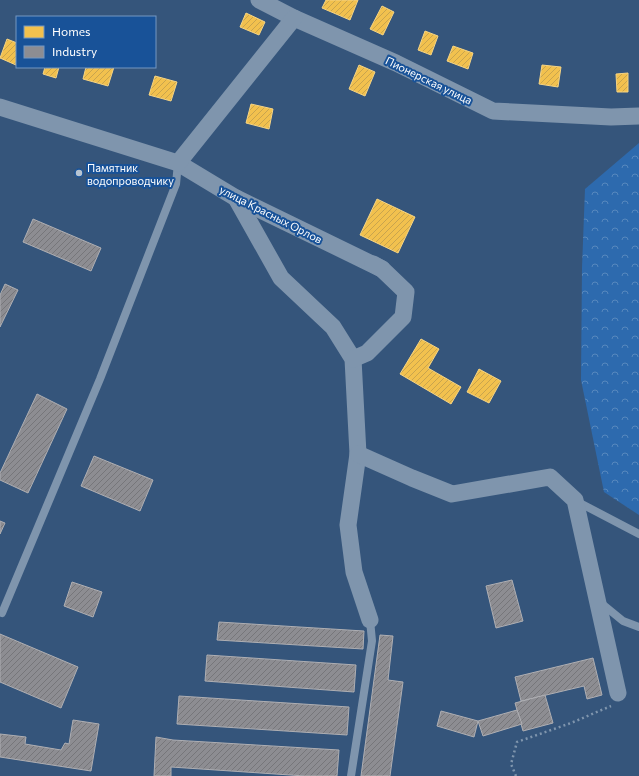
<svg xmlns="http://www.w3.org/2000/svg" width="639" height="776" font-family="Commissioner,sans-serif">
<defs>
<pattern id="forest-crowns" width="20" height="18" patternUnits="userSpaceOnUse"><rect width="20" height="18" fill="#2d6aae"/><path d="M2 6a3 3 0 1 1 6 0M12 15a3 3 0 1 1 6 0" fill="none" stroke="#5788be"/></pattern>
<pattern id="homes-hatch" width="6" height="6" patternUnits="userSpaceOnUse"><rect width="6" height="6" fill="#f2c14e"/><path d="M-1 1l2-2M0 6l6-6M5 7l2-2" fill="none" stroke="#c8a44e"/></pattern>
<pattern id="industry-hatch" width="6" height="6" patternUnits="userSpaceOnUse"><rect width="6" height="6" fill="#8d8d92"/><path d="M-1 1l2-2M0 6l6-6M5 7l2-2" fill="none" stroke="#76767a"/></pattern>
</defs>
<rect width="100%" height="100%" fill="#35557b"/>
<!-- forest -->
<path fill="url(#forest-crowns)" d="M639,143V515L604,492L581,380L582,268L585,189Z"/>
<!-- homes -->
<g fill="url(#homes-hatch)" stroke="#f6d483">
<path d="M326,0H358L350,20L322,8Z"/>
<path d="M382,6L394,12L383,35L370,29Z"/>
<path d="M246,13L265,22L259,35L240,27Z"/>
<path d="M425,31L438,36L431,55L418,50Z"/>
<path d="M7,39L17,43L16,65L0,58Z"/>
<path d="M453,46L473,53L468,69L447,61Z"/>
<path d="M359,65L375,72L365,96L349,89Z"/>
<path d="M542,65L561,67L558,87L539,84Z"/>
<path d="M45,67H59L56,78L43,74Z"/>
<path d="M86,67H114L108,86L83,79Z"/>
<path d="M628,73V92H617L616,74Z"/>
<path d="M155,76L177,82L171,101L149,95Z"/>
<path d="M251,104L273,109L269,129L246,123Z"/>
<path d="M377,199L415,217L398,253L360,235Z"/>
<path d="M421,339L439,349L428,368L461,387L451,404L400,374Z"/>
<path d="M479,369L501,381L489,403L467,392Z"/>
</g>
<!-- industry -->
<g fill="url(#industry-hatch)" stroke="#afafb3">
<path d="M33,219L101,248L91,271L23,242Z"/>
<path d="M5,284L18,290L0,327V295Z"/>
<path d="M37,394L67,409L28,493L0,480V473Z"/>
<path d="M94,456L153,480L140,511L81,486Z"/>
<path d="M0,521L5,523L0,534Z"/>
<path d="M512,580L523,621L496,628L486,586Z"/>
<path d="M72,582L102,592L93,617L64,606Z"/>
<path d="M219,622L364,631L363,649L217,640Z"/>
<path d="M0,634L78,667L61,708L0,682Z"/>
<path d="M380,635L393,636L388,680L403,682L390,776H361Z"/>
<path d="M207,655L356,665L354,692L205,681Z"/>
<path d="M593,658L602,695L587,699L584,686L521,701L515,677Z"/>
<path d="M545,695L553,723L523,731L515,703Z"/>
<path d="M179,696L349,707L347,735L177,724Z"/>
<path d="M517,710L522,724L483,736L478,721Z"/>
<path d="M441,711L478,721L474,737L437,726Z"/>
<path d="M73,720L99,724L91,771L0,757V734L26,737L25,744L61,750L65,743L69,744Z"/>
<path d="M156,737L173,740L339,750L337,776H305L171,767V776H154Z"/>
</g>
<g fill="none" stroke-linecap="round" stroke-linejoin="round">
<!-- path -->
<path stroke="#7f95ad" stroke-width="2.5" stroke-dasharray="2 3" stroke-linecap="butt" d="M516,776L511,764L517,742L571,723L611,706"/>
<!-- lane -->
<g stroke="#7f95ad" stroke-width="8">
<path d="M576,501L639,534"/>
<path d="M601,603L623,621L639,627"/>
<path d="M2,613L100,379L176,184L178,163"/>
<path d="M351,776L372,641L370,620"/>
</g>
<!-- street -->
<g stroke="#7f95ad" stroke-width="17">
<path d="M259,0L294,18L396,63L493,111L611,117L639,116"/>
<path d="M0,107L178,163L236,198L382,269"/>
<path d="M178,163L294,18"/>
<path d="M236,198L281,278L333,327L353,359L358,454L348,525L354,572L370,620"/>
<path d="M353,359L367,353L403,317L406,292L382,269L373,264"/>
<path d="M358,454L412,478L452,494L550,477L575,500L618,693"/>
</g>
</g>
<!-- markers -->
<circle fill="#b8c4d1" stroke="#185298" stroke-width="1.5" cx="79" cy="173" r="4"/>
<g text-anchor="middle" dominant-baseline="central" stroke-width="4" stroke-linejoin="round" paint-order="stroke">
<!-- street labels -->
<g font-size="11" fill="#fff" stroke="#185298">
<text transform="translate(429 80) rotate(26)">Пионерская улица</text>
<text transform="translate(271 214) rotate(27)">улица Красных Орлов</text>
</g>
<!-- poi labels -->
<g font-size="11" fill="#fff" stroke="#185298" text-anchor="start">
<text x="87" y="167">Памятник<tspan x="87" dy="13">водопроводчику</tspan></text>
</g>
</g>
<!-- legend -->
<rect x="16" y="16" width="140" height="52" fill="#185298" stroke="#7497c1"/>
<rect x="24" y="26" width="20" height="12" fill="#f2c14e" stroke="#7497c1"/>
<text x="52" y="36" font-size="12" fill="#ffffff">Homes</text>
<rect x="24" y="46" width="20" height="12" fill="#8d8d92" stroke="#7497c1"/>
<text x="52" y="56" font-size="12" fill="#ffffff">Industry</text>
</svg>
